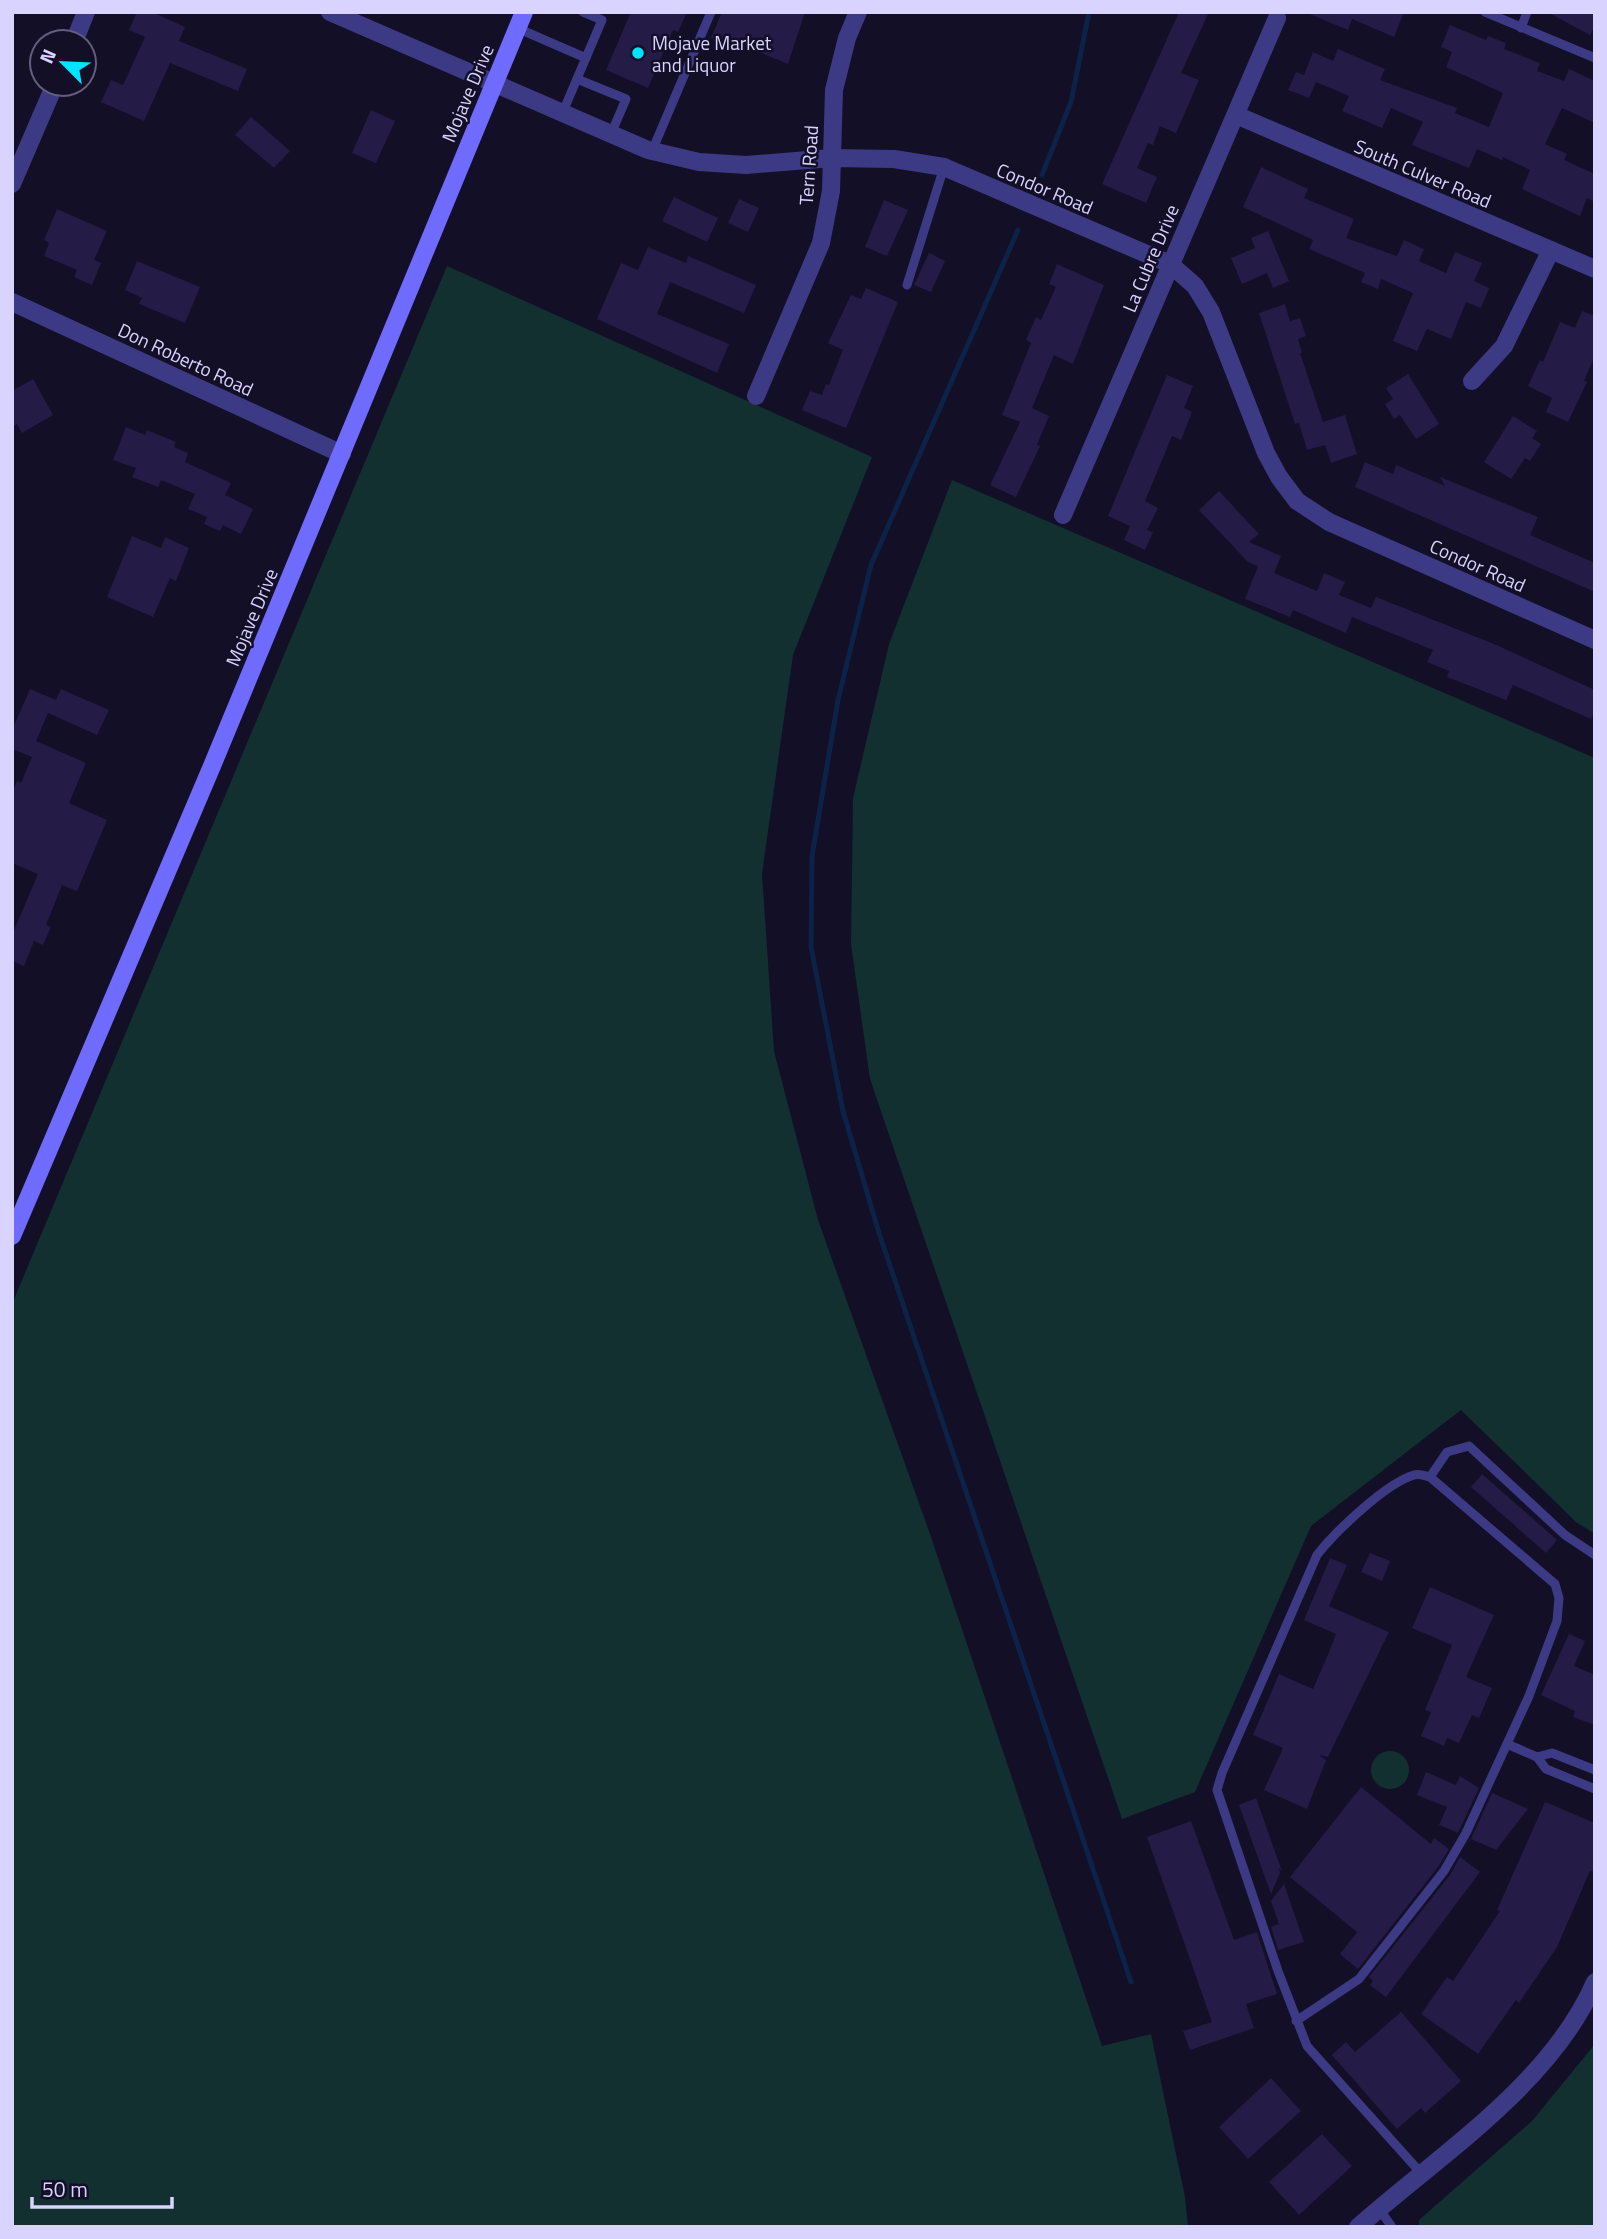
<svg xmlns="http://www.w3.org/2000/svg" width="1607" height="2239" font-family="'Titillium Web',sans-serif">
<rect width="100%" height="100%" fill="#130f26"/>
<!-- green -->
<g fill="#12302f">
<path d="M447,266L872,457L793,655L762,874L774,1051L818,1220L930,1534L1102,2046L1151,2034L1185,2197L1188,2227H12V1304Z"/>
<path d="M952,480L1595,758V1534L1576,1522L1461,1410L1311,1526L1195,1792L1122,1819L870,1079L851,944L853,798L889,644Z"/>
<circle cx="1390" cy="1770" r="19"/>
<path d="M1595,2044V2227H1419V2220L1532,2121Z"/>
</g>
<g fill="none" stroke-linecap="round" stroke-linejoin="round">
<!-- stream -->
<g stroke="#0c2248" stroke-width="5">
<path d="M1042,175L1071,102L1089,12"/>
<path d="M1018,230L871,565L838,700L812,856L811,947L843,1111L879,1233L1131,1982"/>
</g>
</g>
<!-- building -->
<g fill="#241b47">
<path d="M137,12H152L185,27L179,41L247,69L238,91L170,63L144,121L101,102L111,80L123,85L145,37L129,30Z"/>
<path d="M631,12H687L678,32L673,30L648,88L606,70Z"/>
<path d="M722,12H805L788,64L730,40L728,45L711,38Z"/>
<path d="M1179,12H1209L1181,73L1199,80L1176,133L1160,126L1153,145L1148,143L1137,168L1157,177L1146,203L1102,184Z"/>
<path d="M1335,12H1404L1394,37L1352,19L1348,30L1307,13Z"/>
<path d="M1547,12H1595V26L1590,35Z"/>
<path d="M1450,25L1486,40L1488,36L1506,43L1504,49L1540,63L1537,71L1564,81L1569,69L1595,81V123L1562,108L1545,144L1567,154L1564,160L1595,174V202L1587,198L1580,216L1522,189L1530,170L1503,157L1502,160L1477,149L1469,168L1412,145L1423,122L1391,108L1382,128L1342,111L1349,96L1316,82L1309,98L1288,90L1296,72L1304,75L1313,52L1333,61L1338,49L1385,69L1380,80L1457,108L1455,113L1489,127L1503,93L1446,67L1452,52L1441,47Z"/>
<path d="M371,110L395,121L376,163L352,153Z"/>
<path d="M251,117L290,151L274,168L235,135Z"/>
<path d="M1261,167L1308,189L1304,198L1354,219L1346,238L1397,256L1404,240L1424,249L1419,261L1446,273L1455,252L1482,263L1474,281L1489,288L1481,308L1466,302L1451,339L1427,329L1417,351L1393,341L1413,293L1381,279L1378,289L1361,282L1365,273L1309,249L1313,240L1243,207Z"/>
<path d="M674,197L718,218L707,242L662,221Z"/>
<path d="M739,199L759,208L748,232L728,223Z"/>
<path d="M884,200L908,210L887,256L865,247Z"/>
<path d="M57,209L107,231L94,260L101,263L92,285L74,277L77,270L44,256L49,243L44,240Z"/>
<path d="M1268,231L1289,281L1273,288L1267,273L1242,284L1231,258L1255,248L1251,238Z"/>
<path d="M648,247L686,263L688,256L756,285L744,313L670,282L657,314L729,344L717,373L597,319L621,263L638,270Z"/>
<path d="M929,253L945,261L931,292L914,285Z"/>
<path d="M137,261L200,287L185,323L139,304L142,298L125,290Z"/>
<path d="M1057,264L1104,285L1073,364L1054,355L1032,408L1049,416L1037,445L1040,446L1016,497L990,485L1020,422L1002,415L1031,343L1026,340L1036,317L1041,320L1056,287L1049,284Z"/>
<path d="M866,288L898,302L846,428L802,410L810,391L822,395L826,384L829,385L843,350L828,343L851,295L861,299Z"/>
<path d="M1285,304L1290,321L1300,318L1306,336L1298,339L1302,353H1300L1323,422L1345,415L1357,454L1331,463L1325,445L1307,450L1299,423L1295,424L1259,313Z"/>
<path d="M1582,311L1595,316V355L1584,381L1587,382L1568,422L1546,412L1552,398L1528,386L1540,360L1543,362L1560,322L1575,328Z"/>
<path d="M1408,374L1439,424L1416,439L1400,415L1394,419L1385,404L1393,399L1386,388Z"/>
<path d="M1167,375L1193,386L1184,408L1192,412L1181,440L1172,436L1145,501L1158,508L1147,530L1153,532L1145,550L1124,540L1130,526L1108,516Z"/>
<path d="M33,379L53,415L22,433L17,424L12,427V391Z"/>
<path d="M1513,416L1537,431L1532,438L1541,444L1530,461L1525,458L1511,479L1484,462Z"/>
<path d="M126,427L145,435L147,430L176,442L174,447L188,453L185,462L231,483L225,495L253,509L241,534L223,525L220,531L204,524L207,517L188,509L195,494L161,480L158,487L132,477L136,468L113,460Z"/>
<path d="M1365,462L1393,474L1396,465L1445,486L1440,477L1538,517L1530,535L1595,563V592L1355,487Z"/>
<path d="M1219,491L1259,534L1249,542L1281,556L1274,573L1317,591L1324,573L1345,582L1339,595L1371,608L1376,597L1494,644L1595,690V710L1591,719L1513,685L1506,700L1447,677L1449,671L1427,662L1433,650L1352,617L1346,633L1293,610L1290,617L1245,599L1258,566L1248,562L1199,510Z"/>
<path d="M132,536L161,548L165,537L189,548L176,581L170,578L153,617L107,597Z"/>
<path d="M30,689L56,700L61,689L109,710L97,735L48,713L36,741L86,763L69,803L107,820L77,891L62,885L46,925L51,927L43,945L34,941L24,966L12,961V935L38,874L12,863V793L17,781L21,783L32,757L12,749V730Z"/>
<path d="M1482,1474L1557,1540L1546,1553L1471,1487Z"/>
<path d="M1370,1553L1390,1561L1382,1581L1361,1572Z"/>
<path d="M1330,1558L1347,1565L1329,1606L1389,1632L1328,1757L1319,1755L1326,1760L1307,1809L1264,1790L1283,1748L1253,1735L1279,1674L1313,1689L1327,1657L1336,1634L1304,1620Z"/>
<path d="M1430,1587L1494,1615L1466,1677L1492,1688L1479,1718L1472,1715L1459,1743L1447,1738L1444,1746L1421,1736L1431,1712L1425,1710L1452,1645L1412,1628Z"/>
<path d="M1569,1634L1585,1641L1574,1666L1595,1675V1725L1573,1717L1575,1711L1541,1695Z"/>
<path d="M1426,1772L1456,1785L1460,1776L1479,1788L1458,1833L1439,1825L1447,1807L1417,1795Z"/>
<path d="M1361,1787L1431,1844L1434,1838L1449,1849L1438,1867L1358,1969L1340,1954L1357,1932L1290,1877Z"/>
<path d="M1492,1793L1528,1809L1496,1850L1471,1839Z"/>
<path d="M1256,1798L1282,1871L1279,1868L1280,1873L1271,1894L1239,1805Z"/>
<path d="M1545,1802L1595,1823V1872L1590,1871L1557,1947L1519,2003L1516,2000L1478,2054L1421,2014L1447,1977L1453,1981L1500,1911L1497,1910Z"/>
<path d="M1191,1821L1234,1940L1257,1932L1277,1994L1246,2004L1254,2028L1190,2050L1183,2031L1212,2022L1147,1837Z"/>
<path d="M1460,1857L1480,1872L1386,1997L1370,1985L1373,1981L1369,1977L1450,1875Z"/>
<path d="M1284,1884L1304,1942L1278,1950L1271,1927L1279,1924L1271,1901Z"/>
<path d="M1401,2012L1461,2081L1425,2113L1421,2108L1397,2129L1332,2055L1346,2042L1355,2052Z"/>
<path d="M1271,2078L1301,2111L1248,2159L1219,2127Z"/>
<path d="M1322,2134L1352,2166L1299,2215L1269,2182Z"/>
</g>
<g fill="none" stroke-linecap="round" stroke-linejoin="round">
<!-- lane -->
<g stroke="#3d3a85" stroke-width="9">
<path d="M1485,12L1595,58"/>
<path d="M517,28L586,58"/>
<path d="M1521,28L1527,12"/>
<path d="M577,79L626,99L611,134"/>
<path d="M562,114L602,20L583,12"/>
<path d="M652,151L711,12"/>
<path d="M907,285L944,167"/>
<path d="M1430,1477L1447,1452L1469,1446L1565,1535L1595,1555"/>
<path d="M1507,1744L1537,1757"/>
<path d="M1595,1770L1552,1753L1537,1757L1546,1769L1595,1789"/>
<path d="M1296,2021L1359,1979L1444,1871L1466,1833L1529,1696L1557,1621L1559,1598L1555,1584L1430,1477C1425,1476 1419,1473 1414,1475C1386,1483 1335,1532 1317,1555L1222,1773L1217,1790L1278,1971L1307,2046L1420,2172"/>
<path d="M1379,2209L1392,2227"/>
</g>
<!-- street -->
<g stroke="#3d3a85" stroke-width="18">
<path d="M330,12L648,150L699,162L746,165L832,158L894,159L944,167L1170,264L1195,286L1211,312L1266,453L1279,477L1297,501L1329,522L1595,640"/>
<path d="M74,42L86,12"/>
<path d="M1236,115L1595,269"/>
<path d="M12,184L55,84"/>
<path d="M12,302L342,454"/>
<path d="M1472,381L1504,346L1551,250"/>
<path d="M756,396L821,243L831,191L834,90L847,38L858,12"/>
<path d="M1063,515L1277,18"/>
<path d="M1358,2227C1439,2155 1551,2084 1595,1982"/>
</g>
<!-- secondary -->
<path stroke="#6f6bff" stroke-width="18" d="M12,1236L212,766L524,12"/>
</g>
<!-- markers -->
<circle fill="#00e5ff" stroke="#130f26" stroke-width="2.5" cx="638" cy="53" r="7"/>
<g text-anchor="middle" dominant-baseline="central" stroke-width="5" stroke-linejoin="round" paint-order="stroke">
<!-- poi labels -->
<g font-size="19" fill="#d9d4ff" stroke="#130f26" text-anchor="start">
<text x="652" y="42">Mojave Market<tspan x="652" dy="22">and Liquor</tspan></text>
</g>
<!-- street labels -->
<g font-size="19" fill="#d9d4ff" stroke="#130f26">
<text transform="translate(467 93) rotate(-67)">Mojave Drive</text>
<text transform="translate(808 165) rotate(-86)">Tern Road</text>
<text transform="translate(1423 173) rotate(23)">South Culver Road</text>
<text transform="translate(1045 188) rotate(23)">Condor Road</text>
<text transform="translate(1150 258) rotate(-67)">La Cubre Drive</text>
<text transform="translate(186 359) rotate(25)">Don Roberto Road</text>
<text transform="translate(1478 565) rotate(24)">Condor Road</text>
<text transform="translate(251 617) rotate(-67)">Mojave Drive</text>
</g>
</g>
<!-- border -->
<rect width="1607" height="2239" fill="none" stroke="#d9d4ff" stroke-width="28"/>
<!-- north arrow -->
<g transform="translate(63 63) rotate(294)"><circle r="33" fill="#130f26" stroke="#625e7d" stroke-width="2"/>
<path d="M0-5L12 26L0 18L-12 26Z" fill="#00e5ff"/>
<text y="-10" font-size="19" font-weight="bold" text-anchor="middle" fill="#d9d4ff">N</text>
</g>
<!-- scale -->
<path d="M32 2197v10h140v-10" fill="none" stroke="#d9d4ff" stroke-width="3.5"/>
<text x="42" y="2197" font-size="21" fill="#d9d4ff" stroke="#130f26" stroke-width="5" paint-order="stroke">50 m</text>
</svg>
